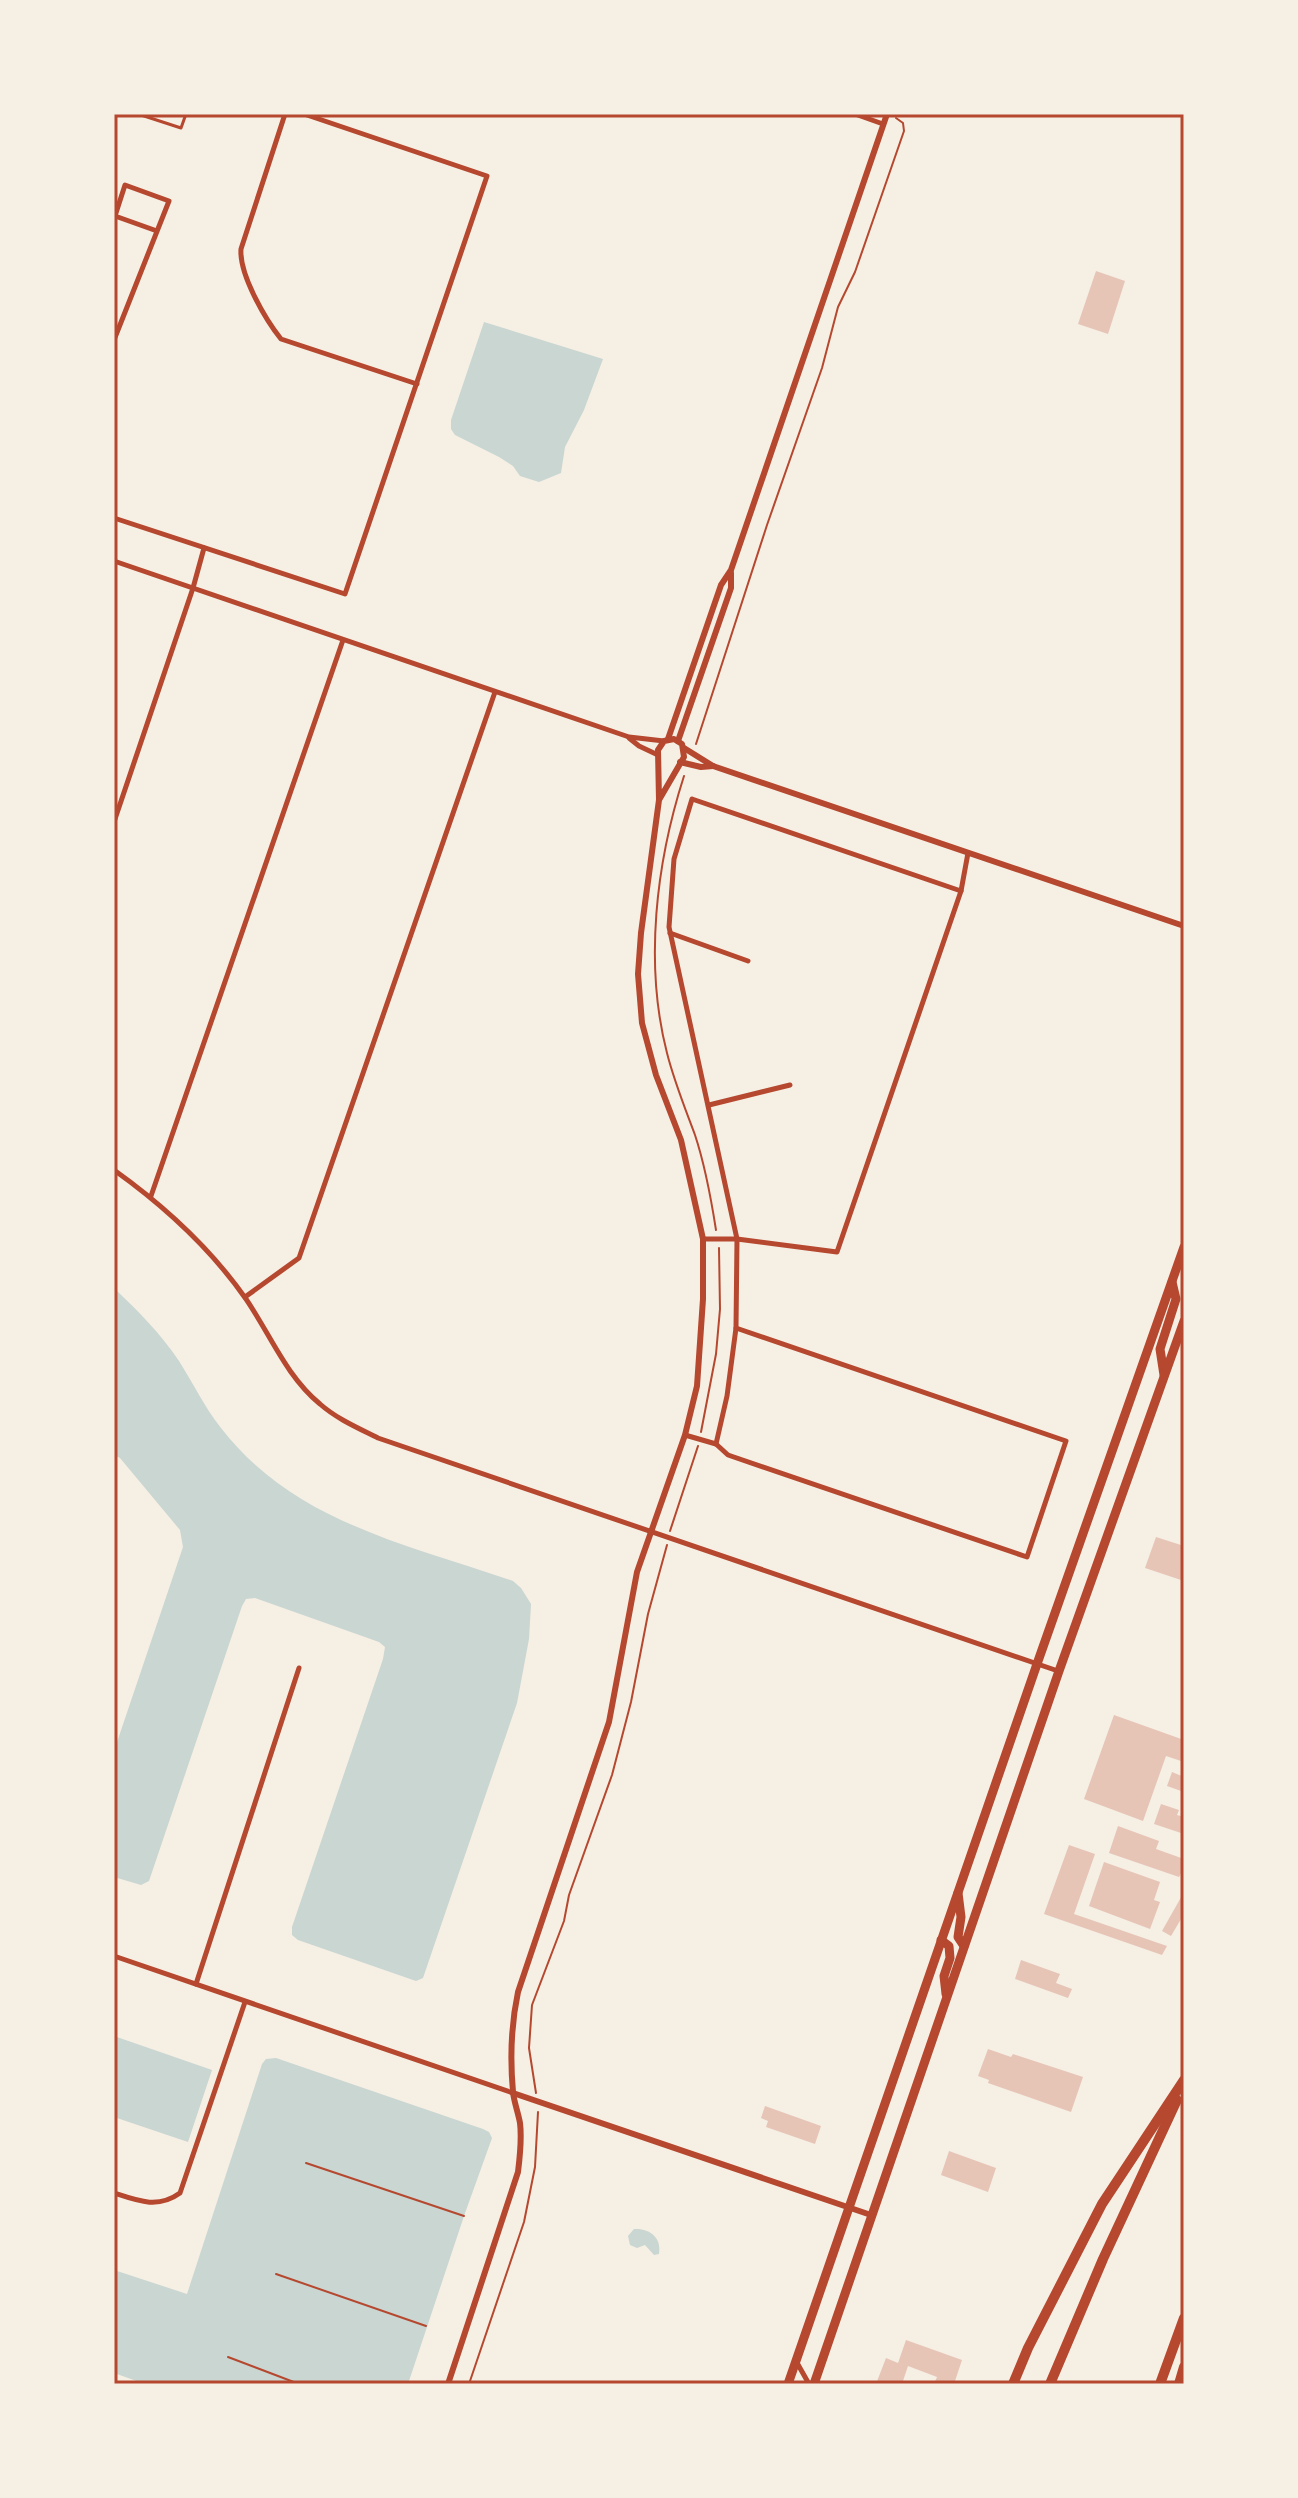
<svg xmlns="http://www.w3.org/2000/svg" width="1298" height="2498" font-family="'Titillium Web',sans-serif">
<rect width="100%" height="100%" fill="#f6efe4"/>
<!-- water -->
<g fill="#c9d6d2">
<path d="M484,322L603,359L584,410L565,447L561,473L539,482L520,476L513,466L499,457L455,435L451,429V420Z"/>
<path d="M114,1288C138,1311 161,1334 179,1361C193,1383 205,1408 221,1428C294,1522 406,1544 513,1581L521,1588L531,1604L529,1639L517,1703L423,1978L416,1981L298,1940L292,1935V1927L383,1659L385,1647L379,1642L255,1598L246,1599L242,1606L149,1881L141,1885L114,1877V1751L183,1547L180,1530L120,1458L114,1455Z"/>
<path d="M114,2036L212,2070L188,2142L114,2117Z"/>
<path d="M276,2058L483,2129L489,2132L492,2138L464,2216L408,2384H145L114,2373V2270L187,2294L262,2064L266,2059Z"/>
<path d="M634,2229C649,2228 662,2237 659,2254L654,2255L645,2245L637,2248L630,2245L628,2236Z"/>
</g>
<!-- building -->
<g fill="#e6c5b7">
<path d="M1096,271L1125,281L1108,334L1078,324Z"/>
<path d="M1156,1537L1184,1546V1581L1145,1568Z"/>
<path d="M1114,1715L1184,1740V1762L1166,1756L1143,1821L1084,1799Z"/>
<path d="M1172,1772L1184,1777V1792L1167,1786Z"/>
<path d="M1161,1804L1179,1810L1177,1815L1184,1817V1834L1154,1824Z"/>
<path d="M1118,1826L1159,1841L1156,1849L1184,1859V1868L1179,1877L1109,1853Z"/>
<path d="M1069,1845L1095,1854L1074,1914L1167,1946L1162,1955L1044,1914Z"/>
<path d="M1104,1862L1160,1882L1154,1900L1160,1902L1150,1929L1089,1906Z"/>
<path d="M1184,1892V1914L1171,1936L1162,1931Z"/>
<path d="M1021,1960L1060,1974L1056,1983L1072,1989L1068,1998L1015,1979Z"/>
<path d="M988,2049L1011,2057L1013,2054L1083,2077L1071,2112L988,2083L989,2080L978,2076Z"/>
<path d="M765,2106L821,2126L815,2144L766,2127L768,2121L761,2118Z"/>
<path d="M949,2151L996,2168L988,2192L941,2175Z"/>
<path d="M906,2340L962,2360L954,2384H934L937,2377L908,2366L902,2384H876L886,2358L898,2363Z"/>
</g>
<g fill="none" stroke-linecap="round" stroke-linejoin="round">
<!-- path -->
<g stroke="#b5482f" stroke-width="2">
<path d="M696,744L767,525L822,368L838,307L855,272L904,131L903,123L896,118"/>
<path d="M684,776C656,863 644,964 667,1053C674,1081 685,1108 695,1135C705,1165 711,1198 716,1230"/>
<path d="M701,1432L716,1354L720,1309L719,1248"/>
<path d="M670,1531L698,1446"/>
<path d="M536,2093L529,2048L532,2005L564,1921L569,1895L612,1775L631,1702L648,1614L667,1545"/>
<path d="M306,2163L464,2216"/>
<path d="M276,2274L426,2326"/>
<path d="M228,2357L299,2384"/>
<path d="M469,2384L524,2222L535,2167L538,2112"/>
</g>
<!-- service -->
<path stroke="#b5482f" stroke-width="3" d="M138,114L181,128L186,114"/>
<!-- minor -->
<g stroke="#b5482f" stroke-width="5">
<path d="M285,114L241,249C239,274 265,319 281,339L417,384"/>
<path d="M855,114L883,124"/>
<path d="M114,340L169,201L125,185L115,216L157,231"/>
<path d="M114,518L345,594L487,176L304,114"/>
<path d="M114,561L629,737L664,741"/>
<path d="M629,738L639,746L658,755"/>
<path d="M114,822L193,588L204,548"/>
<path d="M670,933L748,961"/>
<path d="M709,1105L790,1085"/>
<path d="M114,1170C163,1205 211,1249 246,1299C270,1334 286,1376 320,1404C337,1419 358,1428 378,1438L1058,1671"/>
<path d="M151,1196L343,640"/>
<path d="M703,1239H737L837,1252L961,891L968,853"/>
<path d="M245,1297L299,1258L495,692"/>
<path d="M685,1435L716,1444L728,1455L1027,1557L1066,1441L736,1328"/>
<path d="M716,1444L727,1396L736,1328L737,1239L669,927L674,859L692,799L961,891"/>
<path d="M114,1956L513,2093"/>
<path d="M196,1984L299,1668"/>
<path d="M114,2193C138,2201 158,2209 180,2193L245,2002"/>
<path d="M796,2361L809,2384"/>
</g>
<!-- tertiary -->
<g stroke="#b5482f" stroke-width="6">
<path d="M668,739L721,585L731,570L887,114"/>
<path d="M678,741L731,588V573"/>
<path d="M684,748L713,766L1184,926"/>
<path d="M680,762L701,767L713,766"/>
<path d="M513,2093L871,2215"/>
<path d="M448,2384L518,2172C520,2156 522,2139 520,2123C518,2112 514,2102 513,2092C510,2059 511,2025 518,1992L609,1722L637,1572L685,1435L697,1386L703,1299V1239L681,1140L656,1075L642,1023L638,974L641,933L659,800L658,750L664,741L674,739L682,744L684,757L659,800"/>
</g>
<!-- trunk -->
<g stroke="#b5482f" stroke-width="9">
<path d="M1164,1375L1160,1349L1176,1299L1172,1282"/>
<path d="M958,1893L961,1917L958,1937L964,1946"/>
<path d="M941,1940L949,1946L950,1958L944,1976L946,1994"/>
<path d="M788,2384L1037,1664L1184,1247"/>
<path d="M814,2384L1059,1671L1184,1321"/>
</g>
<!-- motorway -->
<g stroke="#b5482f" stroke-width="10">
<path d="M1013,2384L1028,2348L1102,2204L1184,2080"/>
<path d="M1050,2384L1103,2259L1177,2100"/>
<path d="M1160,2384L1184,2318"/>
<path d="M1179,2384L1184,2367"/>
</g>
</g>
<!-- border -->
<rect width="1298" height="2498" fill="none" stroke="#f6efe4" stroke-width="232"/>
<rect x="116" y="116" width="1066" height="2266" fill="none" stroke="#b5482f" stroke-width="3"/>
</svg>
